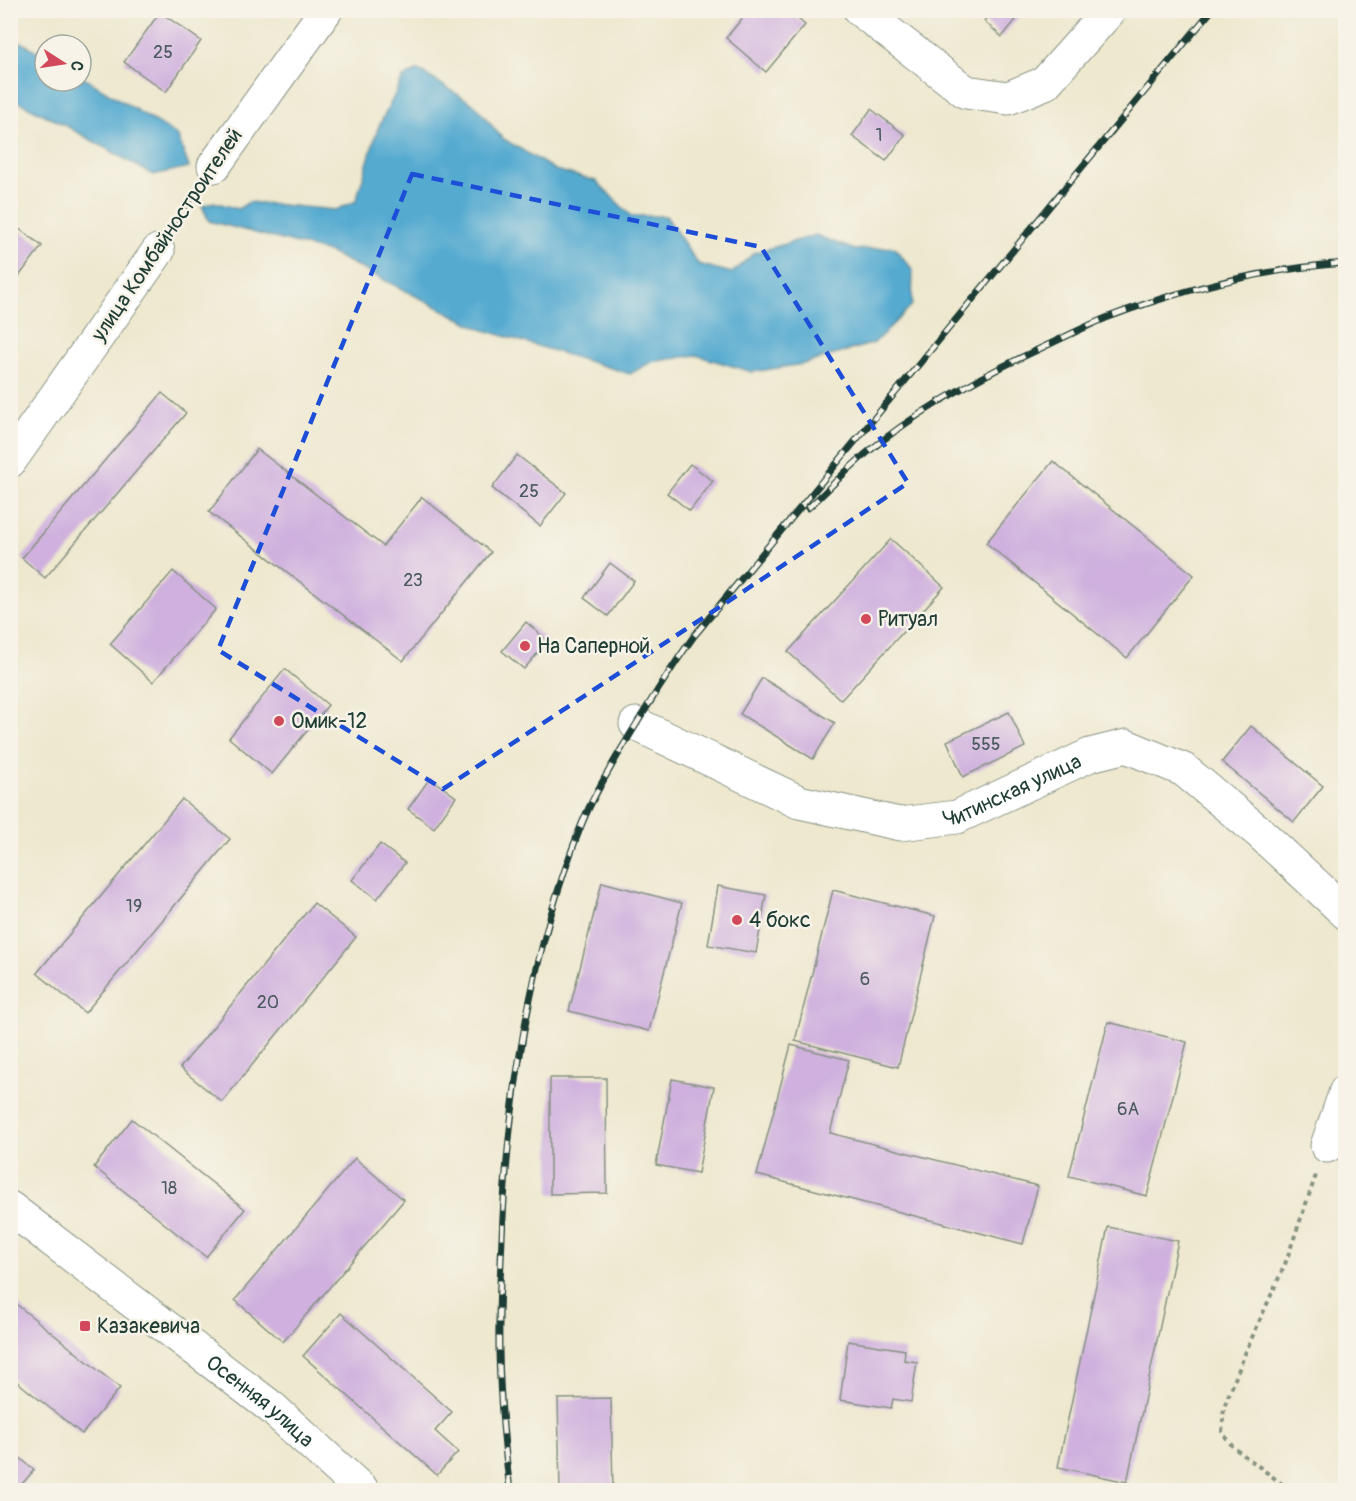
<svg xmlns="http://www.w3.org/2000/svg" width="1356" height="1501" font-family="Pangolin,sans-serif">
<rect width="100%" height="100%" fill="#f7f3e8"/>
<filter id="ink" filterUnits="userSpaceOnUse"><feTurbulence type="fractalNoise" baseFrequency=".0167" numOctaves="2"/><feDisplacementMap in="SourceGraphic" scale="12" xChannelSelector="R" yChannelSelector="G"/><feConvolveMatrix kernelMatrix="1 2 1 2 8 2 1 2 1" color-interpolation-filters="sRGB"/></filter>
<filter id="wash" filterUnits="userSpaceOnUse"><feTurbulence type="fractalNoise" baseFrequency=".008" numOctaves="4" result="noise"/><feDisplacementMap in="SourceGraphic" scale="24" xChannelSelector="R" yChannelSelector="G"/><feGaussianBlur stdDeviation="1.35" result="paint"/><feColorMatrix in="noise" values="0 0 0 0 0 0 0 0 0 0 0 0 0 0 0 0 0 1.4 0 .05"/><feComposite in="paint" operator="in"/></filter>
<g filter="url(#wash)">
<rect width="100%" height="100%" fill="#eee8cf"/>
<!-- water -->
<g fill="#54aad0" stroke="#3a7482" stroke-width="1.5">
<path d="M10,36L45,56V81H81V76L177,135L189,167L153,175L63,124L11,98Z"/>
<path d="M418,70L475,105L502,138L555,170L596,181L631,216H666L698,264L732,273L754,253L816,235L855,250L894,247L913,270L912,305L874,343L803,364L752,372L696,355L651,362L630,374L481,329L329,252L209,221L202,206L214,202L238,209L249,202L336,210L356,201L378,128L403,78Z"/>
</g>
<g id="blocks">
<!-- building -->
<g fill="#cfb0de">
<path d="M749,10H788L805,25L766,72L726,38Z"/>
<path d="M993,10H1024L1002,37L984,21Z"/>
<path d="M160,12L201,41L166,92L124,62Z"/>
<path d="M871,109L905,135L886,161L852,136Z"/>
<path d="M10,222L42,246L13,284L10,282Z"/>
<path d="M162,393L186,413L45,578L22,558Z"/>
<path d="M257,449L383,546L422,497L491,552L403,661L209,512Z"/>
<path d="M517,455L566,493L540,526L492,488Z"/>
<path d="M1053,461L1194,575L1127,658L986,543Z"/>
<path d="M690,464L713,481L690,511L667,493Z"/>
<path d="M891,539L944,587L841,700L788,652Z"/>
<path d="M610,563L634,581L608,616L584,598Z"/>
<path d="M173,571L216,609L153,682L110,644Z"/>
<path d="M526,622L548,641L524,669L502,651Z"/>
<path d="M285,669L328,705L272,774L229,738Z"/>
<path d="M762,678L835,723L813,759L740,714Z"/>
<path d="M1009,712L1025,747L963,777L947,741Z"/>
<path d="M1251,726L1323,786L1294,822L1222,762Z"/>
<path d="M430,778L456,797L434,828L408,809Z"/>
<path d="M182,799L230,839L85,1013L37,973Z"/>
<path d="M380,844L405,863L377,899L352,880Z"/>
<path d="M602,882L682,903L649,1031L569,1011Z"/>
<path d="M718,886L766,895L756,953L708,945Z"/>
<path d="M833,890L935,916L898,1067L795,1041Z"/>
<path d="M314,903L356,937L222,1102L180,1068Z"/>
<path d="M1108,1022L1187,1042L1147,1196L1069,1176Z"/>
<path d="M791,1045L849,1060L830,1133L1038,1186L1023,1244L757,1175Z"/>
<path d="M550,1078H606L607,1193L550,1194Z"/>
<path d="M672,1079L714,1087L698,1173L656,1165Z"/>
<path d="M132,1119L245,1209L206,1257L94,1167Z"/>
<path d="M355,1158L404,1200L283,1342L235,1300Z"/>
<path d="M1108,1227L1178,1241L1127,1482L1058,1467Z"/>
<path d="M10,1299L120,1388L82,1434L10,1376Z"/>
<path d="M341,1313L452,1412L435,1431L458,1452L437,1475L303,1356Z"/>
<path d="M848,1341L905,1350L904,1360L917,1362L911,1402L893,1399L891,1408L840,1400Z"/>
<path d="M611,1398L613,1490H560L558,1399Z"/>
<path d="M10,1449L34,1470L17,1490H10Z"/>
</g>
</g>
</g>
<g filter="url(#ink)">
<use href="#blocks" fill-opacity="0" stroke="#869282" stroke-width="1.5"/>
<g fill="none" stroke-linecap="round" stroke-linejoin="round">
<!-- minor casing -->
<g stroke="#869282" stroke-width="35">
<g id="minor">
<path d="M860,10L966,92L1008,98L1045,83L1110,10"/>
<path d="M214,166L326,10"/>
<path d="M10,461L158,251"/>
<path id="s1" d="M636,724L799,802L900,824L957,817L1090,755L1126,746L1184,770L1259,832L1346,913"/>
<path d="M1327,1146L1346,1091"/>
<path id="s2" d="M10,1208L271,1407L362,1490"/>
</g>
</g>
<!-- path -->
<g stroke="#869282" stroke-width="4" stroke-dasharray="4.5 4.5" stroke-linecap="butt">
<path d="M175,226L197,192"/>
<path d="M1290,1490L1233,1447L1222,1432L1224,1407L1246,1351L1285,1264L1316,1175"/>
</g>
<!-- minor -->
<use href="#minor" stroke="#fff" stroke-width="33"/>
<!-- rail casing -->
<g stroke="#1f3d34" stroke-width="7">
<g id="rail">
<path d="M808,508C828,490 847,469 868,452C919,410 977,378 1035,351C1059,340 1082,328 1106,318C1182,289 1265,269 1346,263"/>
<path d="M510,1490C503,1435 498,1379 499,1323C499,1295 501,1266 502,1237C508,1098 529,957 581,826C590,802 604,779 616,758C641,716 666,675 694,636L1212,10"/>
</g>
</g>
<!-- rail -->
<use href="#rail" stroke="#f7f3e8" stroke-width="4.5" stroke-dasharray="14" stroke-linecap="butt"/>
</g>
</g>
<!-- marked area -->
<path fill="none" stroke="#1d4ed8" stroke-width="4.5" stroke-dasharray="12 8" stroke-linejoin="round" d="M412,174L761,247L908,483L443,789L218,650Z"/>
<!-- markers -->
<g fill="#d1495b" stroke="#f7f3e8" stroke-width="2">
<circle cx="866" cy="619" r="6"/>
<circle cx="525" cy="646" r="6"/>
<circle cx="279" cy="721" r="6"/>
<circle cx="737" cy="920" r="6"/>
<rect x="79" y="1320" width="12" height="12" rx="3"/>
</g>
<g text-anchor="middle" dominant-baseline="central" stroke-width="5" stroke-linejoin="round" paint-order="stroke">
<!-- number labels -->
<g font-size="18" fill="#4b5a5e">
<text x="163" y="52">25</text>
<text x="879" y="135">1</text>
<text x="529" y="491">25</text>
<text x="413" y="580">23</text>
<text x="986" y="744">555</text>
<text x="134" y="906">19</text>
<text x="865" y="979">6</text>
<text x="268" y="1002">20</text>
<text x="1128" y="1109">6А</text>
<text x="169" y="1188">18</text>
</g>
<!-- street labels -->
<g font-size="21" fill="#1f3d34" stroke="#f7f3e8">
<text transform="translate(167 235) rotate(-56)">улица Комбайностроителей</text>
<text stroke="none"><textPath href="#s1" startOffset="402">Читинская улица</textPath></text>
<text stroke="none"><textPath href="#s2" startOffset="316">Осенняя улица</textPath></text>
</g>
<!-- poi labels -->
<g font-size="21" fill="#1f3d34" stroke="#f7f3e8" text-anchor="start">
<text x="878" y="619">Ритуал</text>
<text x="537" y="646">На Саперной</text>
<text x="291" y="721">Омик-12</text>
<text x="749" y="920">4 бокс</text>
<text x="97" y="1326">Казакевича</text>
</g>
</g>
<!-- margin -->
<rect width="1356" height="1501" fill="none" stroke="#f7f3e8" stroke-width="36"/>
<!-- north arrow -->
<g transform="translate(63 63) rotate(102)"><circle r="28" fill="#f7f3e8" stroke="#a1aaa0" stroke-width="1.5"/>
<path d="M0-4.5L10 22L0 15L-10 22Z" fill="#d1495b"/>
<text y="-9" font-size="16" font-weight="bold" text-anchor="middle" fill="#1f3d34">С</text>
</g>
</svg>
